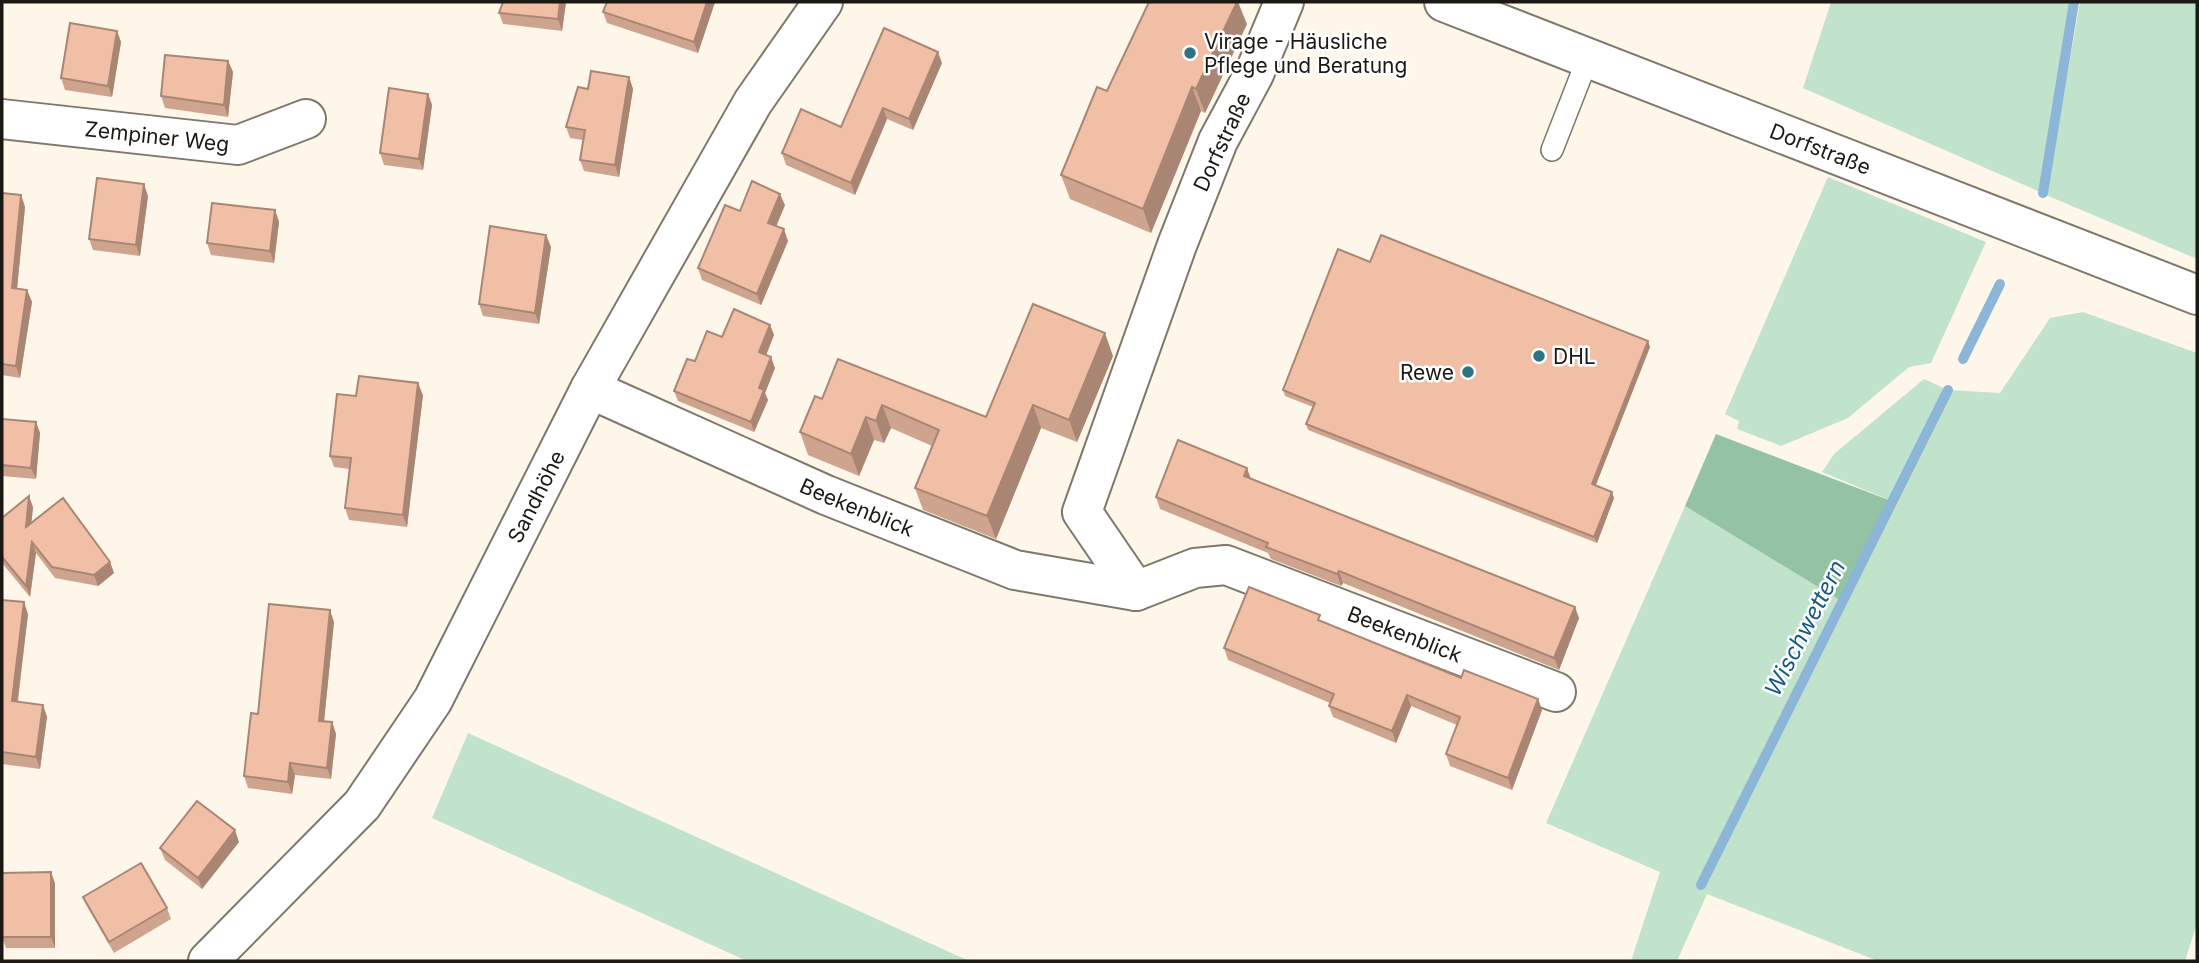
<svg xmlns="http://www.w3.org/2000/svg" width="2199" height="963" font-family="Inter,sans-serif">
<rect width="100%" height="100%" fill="#fef7e9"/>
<!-- green -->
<g fill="#c1e2cb">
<path d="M1831,2H2072L2040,192L1803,88Z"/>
<path d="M2080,2H2197V259L2046,195Z"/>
<path d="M1828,177L1986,242L1931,363L1909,367L1848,418L1781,446L1737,429L1739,421L1725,414Z"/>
<path d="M2083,312L2197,353V923L2185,961H1878L1707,894L1677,961H1631L1660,872L1546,823L1685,506L1845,603L1894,502L1822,472L1834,454L1924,379L1948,390L2000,393L2050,318Z"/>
<path d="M468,733L969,961H747L432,818Z"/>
</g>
<!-- forest -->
<path fill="#94c3a3" d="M1716,434L1894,502L1846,604L1685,506Z"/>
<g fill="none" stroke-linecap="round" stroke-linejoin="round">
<!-- stream -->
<g stroke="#8bb6d8" stroke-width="10">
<path d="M2043,193L2074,2"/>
<path d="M1963,359L2000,284"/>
<path d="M1701,885L1948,390"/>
</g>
<!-- lane casing -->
<g stroke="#7e786c" stroke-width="24">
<path id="lane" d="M1552,150L1588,58"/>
</g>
<!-- street casing -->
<g stroke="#7e786c" stroke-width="42">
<g id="street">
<path id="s1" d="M1284,2L1254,74L1218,141L1177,245L1082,512L1136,591L1195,568L1226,565L1556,692"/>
<path id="s2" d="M1444,2L2197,295"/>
<path id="s3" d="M2,119L238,145L306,119"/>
<path id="s4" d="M590,389L826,495L1015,570L1136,591"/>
<path id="s5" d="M208,961L362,805L433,700L590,389L753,102L823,2"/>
</g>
</g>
<!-- lane -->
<use href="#lane" stroke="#fff" stroke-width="21"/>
<!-- street -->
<use href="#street" stroke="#fff" stroke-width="38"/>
</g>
<!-- wall -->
<g fill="#cfa48f">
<path d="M566,2L562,31L503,24L499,13Z"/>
<path d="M715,2L698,53L607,23L603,12Z"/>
<path d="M1247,24L1205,113L1201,111L1151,233L1070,199L1061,175L1107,91Z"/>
<path d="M117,31L121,42L112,97L65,90L61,78Z"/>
<path d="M228,61L233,72L228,117L165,108L161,96Z"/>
<path d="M942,63L913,130L887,119L855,195L786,165L782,153L841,127Z"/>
<path d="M629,77L633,89L619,177L584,171L580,160L583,140L570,138L566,127Z"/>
<path d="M428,94L432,105L423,170L384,165L380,153Z"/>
<path d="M2,193L21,195L25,207L17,289L27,290L32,302L20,378L2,375Z"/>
<path d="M148,196L140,256L93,250L89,239Z"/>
<path d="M785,205L776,226L788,241L761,305L702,280L698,268L740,211Z"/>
<path d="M275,210L279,222L274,263L211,255L207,243Z"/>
<path d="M546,235L551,247L539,324L483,316L479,304Z"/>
<path d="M1370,262L1650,347L1595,486L1614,498L1597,543L1308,430L1306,424L1313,407L1285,396L1283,390Z"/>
<path d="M770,325L774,335L766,355L775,368L765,393L768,400L754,432L678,401L674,391L722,337Z"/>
<path d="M1113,356L1077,442L1041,428L996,539L923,510L915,488L932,446L891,428L884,443L874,440L859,476L808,455L800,432L822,399L986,417Z"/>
<path d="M423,395L407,527L349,520L345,508L349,469L334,467L330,456L356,396Z"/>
<path d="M2,419L36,422L40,433L36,479L2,476Z"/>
<path d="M1251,478L1579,618L1559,670L1343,583L1341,586L1271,559L1268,553L1160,509L1156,497Z"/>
<path d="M33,507L31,523L110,562L114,573L98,586L55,578L36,553L30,597L2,563V518Z"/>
<path d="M2,600L28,614L18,702L43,705L47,717L40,769L2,764Z"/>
<path d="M334,622L324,721L332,722L336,734L331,779L295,775L292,794L248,788L244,776L258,714Z"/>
<path d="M1323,622L1461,678L1538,699L1542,710L1512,790L1450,766L1446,754L1457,725L1411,706L1396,743L1333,717L1329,706L1330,703L1228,660L1224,648Z"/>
<path d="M239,842L202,889L165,860L160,848Z"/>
<path d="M55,883V948H6L2,937Z"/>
<path d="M83,897L167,908L171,919L114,953L88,908Z"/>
</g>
<!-- shaded-wall -->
<g fill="#a98674">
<path d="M560,2H566L562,31L558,19Z"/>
<path d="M707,2H715L698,53L694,42Z"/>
<path d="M1237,2H1238L1247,24L1205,113L1196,89Z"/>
<path d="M117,31L121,42L112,97L108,86Z"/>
<path d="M938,52L942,63L913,130L909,119Z"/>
<path d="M228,61L233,72L228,117L224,105Z"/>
<path d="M629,77L633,89L619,177L615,165Z"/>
<path d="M1192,87L1201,111L1151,233L1143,209Z"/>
<path d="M428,94L432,105L423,170L419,159Z"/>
<path d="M883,108L887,119L855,195L851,183Z"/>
<path d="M144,184L148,196L140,256L136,245Z"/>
<path d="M780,194L785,205L773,234L768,223Z"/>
<path d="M21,195L25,207L16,299L12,288Z"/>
<path d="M275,210L279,222L274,263L270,251Z"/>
<path d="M784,229L788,241L761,305L757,294Z"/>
<path d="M546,235L551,247L539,324L535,313Z"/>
<path d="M27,290L32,302L20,378L16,366Z"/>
<path d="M770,325L774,335L763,363L759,352Z"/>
<path d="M1105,333L1113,356L1077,442L1069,420Z"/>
<path d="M1648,341L1650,347L1594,490L1592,484Z"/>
<path d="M771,357L775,368L765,393L768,400L754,432L751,422L759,388Z"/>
<path d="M418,383L423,395L407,527L403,515Z"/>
<path d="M882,405L891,428L884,443L876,421Z"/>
<path d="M1033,405L1041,428L996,539L987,516Z"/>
<path d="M866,417L874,440L859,476L851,454Z"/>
<path d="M36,422L40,433L36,479L31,468Z"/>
<path d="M1247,468L1251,479L1244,476Z"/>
<path d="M1612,492L1614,498L1597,543L1594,537Z"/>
<path d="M29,496L33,507L30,538L26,527Z"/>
<path d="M32,542L36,553L30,597L26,586Z"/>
<path d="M110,562L114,573L98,586L94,575Z"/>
<path d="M1339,571L1343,583L1341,586L1337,574Z"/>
<path d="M24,602L28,614L16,712L12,701Z"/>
<path d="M1575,607L1579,618L1559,670L1554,658Z"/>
<path d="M330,610L334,622L323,732L319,721Z"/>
<path d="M1407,695L1411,706L1396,743L1392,731Z"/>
<path d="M1538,699L1542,710L1512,790L1508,778Z"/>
<path d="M43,705L47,717L40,769L36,757Z"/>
<path d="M332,722L336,734L331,779L327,768Z"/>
<path d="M290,763L295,775L292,794L288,782Z"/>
<path d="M235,830L239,842L202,889L198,878Z"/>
<path d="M51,872L55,883V948L51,937Z"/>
</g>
<!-- building -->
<g fill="#f1bfa6" stroke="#a98674" stroke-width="2">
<path d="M503,2H560L558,19L499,13Z"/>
<path d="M607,2H707L694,42L603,12Z"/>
<path d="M1149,2H1237L1196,89L1192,87L1143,209L1061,175L1097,87L1107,91Z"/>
<path d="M70,23L117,31L108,86L61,78Z"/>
<path d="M884,28L938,52L909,119L883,108L851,183L782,153L801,109L841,127Z"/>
<path d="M165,55L228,61L224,105L161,96Z"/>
<path d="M591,71L629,77L615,165L580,160L585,130L566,127L578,87L588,89Z"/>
<path d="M389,88L428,94L419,159L380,153Z"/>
<path d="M97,178L144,184L136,245L89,239Z"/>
<path d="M752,181L780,194L768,223L784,229L757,294L698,268L725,205L740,211Z"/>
<path d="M2,193L21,195L12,288L27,290L16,366L2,364Z"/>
<path d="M212,203L275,210L270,251L207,243Z"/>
<path d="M490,226L546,235L535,313L479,304Z"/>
<path d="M1381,235L1648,341L1592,484L1612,492L1594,537L1306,424L1315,403L1283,390L1338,249L1370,262Z"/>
<path d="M1033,304L1105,333L1069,420L1033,405L987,516L915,488L939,430L882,405L876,421L866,417L851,454L800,432L815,396L822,399L838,359L986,417Z"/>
<path d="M734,309L770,325L759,352L771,357L759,388L764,390L751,422L674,391L687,359L695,361L707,331L722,337Z"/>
<path d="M359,376L418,383L403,515L345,508L351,458L330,456L337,394L356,396Z"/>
<path d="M2,419L36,422L31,468L2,465Z"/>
<path d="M1178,440L1247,468L1244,476L1575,607L1554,658L1339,571L1337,574L1266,547L1268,543L1156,497Z"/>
<path d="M29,496L26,527L63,498L110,562L94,575L52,567L32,542L26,586L2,557V518Z"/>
<path d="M1249,587L1320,615L1318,620L1461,678L1464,670L1538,699L1508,778L1446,754L1460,717L1407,695L1392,731L1329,706L1334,694L1224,648Z"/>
<path d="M2,600L24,602L12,701L43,705L36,757L2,752Z"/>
<path d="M269,604L330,610L319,721L332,722L327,768L290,763L288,782L244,776L251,713L258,714Z"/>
<path d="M197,801L235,830L198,878L160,848Z"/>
<path d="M141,863L167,908L109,942L83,897Z"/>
<path d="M51,872V937H2V873Z"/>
</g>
<!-- markers -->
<g fill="#2f7382" stroke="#fff" stroke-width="2.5">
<circle cx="1190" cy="53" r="7"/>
<circle cx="1539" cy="356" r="7"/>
<circle cx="1468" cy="372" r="7"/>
</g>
<g text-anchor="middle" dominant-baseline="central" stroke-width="5" stroke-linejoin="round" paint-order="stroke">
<!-- poi labels -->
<g font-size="21" fill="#1c1914" stroke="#fff" text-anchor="start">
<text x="1204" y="41">Virage - Häusliche<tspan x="1204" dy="24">Pflege und Beratung</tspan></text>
<text x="1553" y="356">DHL</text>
<text x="1454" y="372" text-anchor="end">Rewe</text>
</g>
<!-- street labels -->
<g font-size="21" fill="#1c1914" stroke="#fff">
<text stroke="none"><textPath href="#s3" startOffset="156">Zempiner Weg</textPath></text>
<text transform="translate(1222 142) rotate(-65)">Dorfstraße</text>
<text stroke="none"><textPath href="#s2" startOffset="404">Dorfstraße</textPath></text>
<text stroke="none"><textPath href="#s5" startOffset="574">Sandhöhe</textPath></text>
<text stroke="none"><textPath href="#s4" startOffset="292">Beekenblick</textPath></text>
<text stroke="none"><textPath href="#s1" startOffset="931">Beekenblick</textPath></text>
</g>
<!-- water labels -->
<g font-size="23" font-style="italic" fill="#125985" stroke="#fff">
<text transform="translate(1805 628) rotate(-63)">Wischwettern</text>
</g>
</g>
<!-- border -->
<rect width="2199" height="963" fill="none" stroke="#1c1914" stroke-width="7"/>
</svg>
